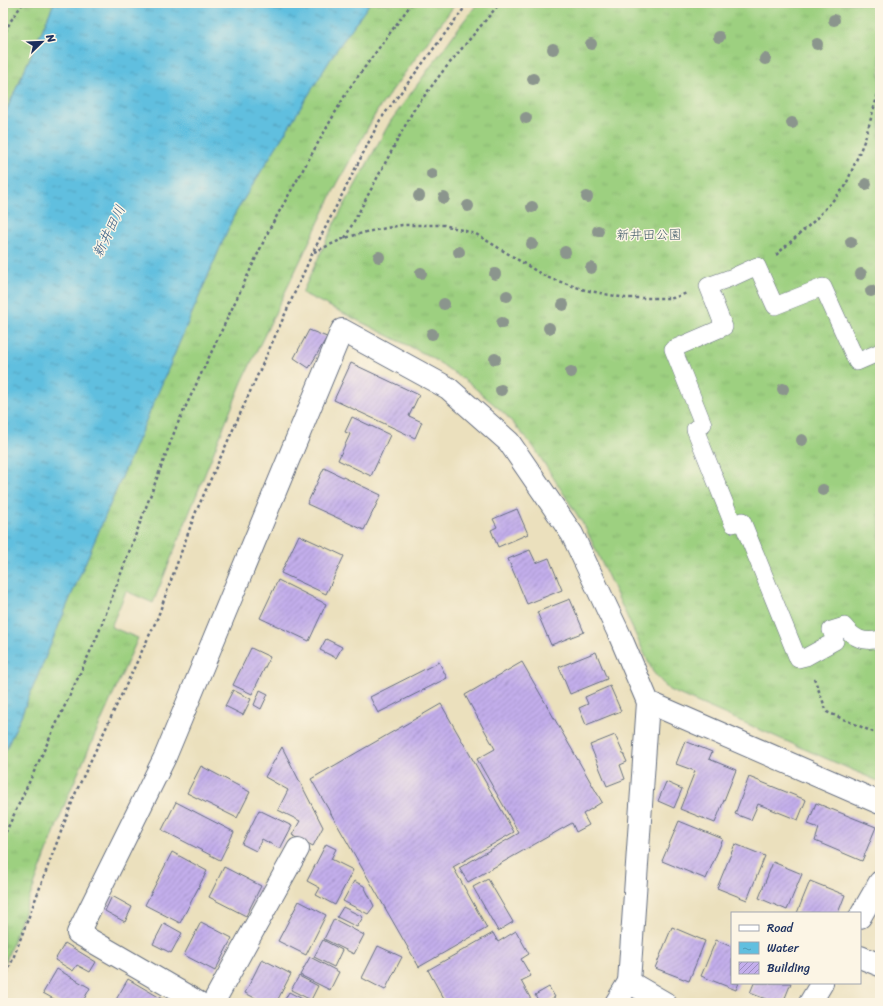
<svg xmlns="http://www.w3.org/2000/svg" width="883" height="1006" font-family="Sriracha,'Klee One',sans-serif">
<defs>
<pattern id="grass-tufts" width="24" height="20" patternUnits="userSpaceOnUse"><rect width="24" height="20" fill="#9dd080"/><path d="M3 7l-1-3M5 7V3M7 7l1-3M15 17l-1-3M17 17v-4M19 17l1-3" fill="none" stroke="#87b371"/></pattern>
<pattern id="water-ripples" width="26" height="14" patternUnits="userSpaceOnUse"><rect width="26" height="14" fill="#61bfdf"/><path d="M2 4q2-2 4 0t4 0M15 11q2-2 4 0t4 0" fill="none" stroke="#4f9cb8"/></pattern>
<pattern id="building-hatch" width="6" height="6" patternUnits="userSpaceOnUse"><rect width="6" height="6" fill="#c3aeeb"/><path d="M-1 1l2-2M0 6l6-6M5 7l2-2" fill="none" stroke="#9e8ec2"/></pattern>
</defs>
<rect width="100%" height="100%" fill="#fcf5e5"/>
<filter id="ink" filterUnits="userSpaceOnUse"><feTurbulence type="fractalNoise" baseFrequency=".025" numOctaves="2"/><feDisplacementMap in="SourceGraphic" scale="8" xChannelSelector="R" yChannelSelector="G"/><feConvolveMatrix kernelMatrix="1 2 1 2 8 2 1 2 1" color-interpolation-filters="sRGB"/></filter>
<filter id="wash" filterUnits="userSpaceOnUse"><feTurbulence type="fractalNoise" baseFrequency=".012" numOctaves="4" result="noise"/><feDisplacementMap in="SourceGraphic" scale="16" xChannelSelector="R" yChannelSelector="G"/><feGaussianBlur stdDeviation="0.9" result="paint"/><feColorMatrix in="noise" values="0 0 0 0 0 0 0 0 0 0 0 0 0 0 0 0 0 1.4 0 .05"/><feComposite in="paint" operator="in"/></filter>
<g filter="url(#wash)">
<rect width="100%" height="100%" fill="#ebe0bd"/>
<!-- grass -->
<g fill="url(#grass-tufts)" stroke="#5c806f">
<path d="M3,3H54L41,33L3,118Z"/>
<path d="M370,3H456L377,111L336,186L242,382L153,603L126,591L111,627L138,638L68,796L3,968V756L21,716L68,603L234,215L335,52Z"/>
<path d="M478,3H880V782L669,690L653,672L585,527L533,446L505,414L469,383L431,357L339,311L302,293L334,224L390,122L463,22Z"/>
</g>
<!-- water -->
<path fill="url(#water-ripples)" stroke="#3e779e" d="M54,3H370L335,52L234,215L68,603L21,716L3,756V118L41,33Z"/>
<g id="blocks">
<!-- building -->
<g fill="url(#building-hatch)">
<path d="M309,330L327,337L309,368L294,358Z"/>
<path d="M351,363L419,395L409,416L422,422L415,438L334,400Z"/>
<path d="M352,417L390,435L371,476L338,460L350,434L345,432Z"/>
<path d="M324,468L381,495L364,530L307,504Z"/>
<path d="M517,509L528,534L498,547L491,530L497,527L493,519Z"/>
<path d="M299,535L344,556L326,594L281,573Z"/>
<path d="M530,550L536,563L549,558L562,590L527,604L508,559Z"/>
<path d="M278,580L326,604L309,641L260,618Z"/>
<path d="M570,599L584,632L551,645L537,612Z"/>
<path d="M326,639L342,647L336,658L320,650Z"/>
<path d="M251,648L270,657L252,694L233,685Z"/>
<path d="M596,652L607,679L570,694L559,667Z"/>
<path d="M439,662L447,678L378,713L370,697Z"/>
<path d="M522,662L602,802L583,814L589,825L576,832L572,823L468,882L459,868L519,833L477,759L495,749L465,695Z"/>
<path d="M610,686L621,711L586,725L579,708L588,704L585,697Z"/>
<path d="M233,690L251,699L243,715L225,706Z"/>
<path d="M260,690L268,694L261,709L254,705Z"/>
<path d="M441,704L514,832L453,867L487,928L419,967L311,779Z"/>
<path d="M615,735L627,762L620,765L625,779L607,786L590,745Z"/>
<path d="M685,741L712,752L709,759L736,770L715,823L680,809L695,771L676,764Z"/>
<path d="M282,747L323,827L313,846L292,835L300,821L278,810L288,790L265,777Z"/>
<path d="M201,766L250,792L237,818L187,793Z"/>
<path d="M749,777L806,800L798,820L758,804L751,820L735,814Z"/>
<path d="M666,782L682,789L674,808L658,801Z"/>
<path d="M176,802L234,832L220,860L162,830Z"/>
<path d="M816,803L876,827L862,861L815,841L819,828L808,824Z"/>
<path d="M259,810L292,826L280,849L262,839L256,851L242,844Z"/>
<path d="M679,821L723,839L706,879L662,861Z"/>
<path d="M326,844L336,849L331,859L353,870L335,905L316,895L320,888L307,881Z"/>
<path d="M735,844L765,856L747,900L717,888Z"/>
<path d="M172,852L207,871L180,923L145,905Z"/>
<path d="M773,862L802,874L787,910L759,898Z"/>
<path d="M224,867L261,886L246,916L209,897Z"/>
<path d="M488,879L513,922L498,931L473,887Z"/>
<path d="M354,881L364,886L374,906L368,914L343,901Z"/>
<path d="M810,881L845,895L838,913H797Z"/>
<path d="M112,896L132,907L125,922L105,911Z"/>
<path d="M299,901L326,915L306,955L278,941Z"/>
<path d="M343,907L363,917L357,927L337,917Z"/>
<path d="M334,919L364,935L354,954L324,939Z"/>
<path d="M201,922L232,938L215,971L184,955Z"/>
<path d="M164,923L182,933L171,953L153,944Z"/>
<path d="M672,927L705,941L689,981L655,968Z"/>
<path d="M516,931L529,954L521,959L531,976L521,981L533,1003H446L428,970L493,933L498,942Z"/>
<path d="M323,940L342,950L334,967L314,957Z"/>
<path d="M716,940L732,947V983H739L736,990L701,976Z"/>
<path d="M65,943L96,962L90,972L77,965L73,971L55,960Z"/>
<path d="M378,946L402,957L385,990L362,978Z"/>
<path d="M310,957L339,972L330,990L300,975Z"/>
<path d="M262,959L291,974L276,1003H265L245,993Z"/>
<path d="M57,969L90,988L82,1003H61L43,993Z"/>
<path d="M299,976L318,986L311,1000L291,990Z"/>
<path d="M128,979L169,1003H114Z"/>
<path d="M754,983H791L783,1003H776L750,993Z"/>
<path d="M549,987L555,997L545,1003H540L535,995Z"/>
<path d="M289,992L310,1003H283Z"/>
</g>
</g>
</g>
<g filter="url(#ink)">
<use href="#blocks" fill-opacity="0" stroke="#646d7f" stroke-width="1"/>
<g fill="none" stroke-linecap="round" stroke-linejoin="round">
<!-- pedestrian casing -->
<g stroke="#646d7f" stroke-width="18">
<path id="pedestrian" d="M880,352L857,362L823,287L775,306L757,266L733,277L708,286L724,327L673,349L703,424L695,429L733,524L742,521L798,659L806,657L835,641L831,630L844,626C854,639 864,643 880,639"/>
</g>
<!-- minor casing -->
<g stroke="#646d7f" stroke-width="24">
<g id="minor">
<path d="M860,917L880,882"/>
<path d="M860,957L880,965"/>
<path d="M629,982L648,702"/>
<path d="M199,1003L78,933L165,757L342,330L448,388L509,442L572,534L620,636L648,702L880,803"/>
<path d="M213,1003L298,849"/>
<path d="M616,1003L629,982L665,1003"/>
<path d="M810,1003L822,983"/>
</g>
</g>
<!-- path -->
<g stroke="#646d7f" stroke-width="2.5" stroke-dasharray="3 3" stroke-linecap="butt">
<path d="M3,37L10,22L23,3"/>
<path d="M345,238L413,111L443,71L500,3"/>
<path d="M314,252L345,238L366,232L402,225H444L476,234L546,277L585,290L625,298H673L687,293"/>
<path d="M776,255L814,221L845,187L865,139L880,87"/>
<path d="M814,678L827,712L880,735"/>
<path d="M3,838L97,637L177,425L270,228L348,90L412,3"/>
<path d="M3,985L76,792L157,619L195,514L313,252L380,120L468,3"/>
</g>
<!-- pedestrian -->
<use href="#pedestrian" stroke="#fff" stroke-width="17"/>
<!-- minor -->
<use href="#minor" stroke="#fff" stroke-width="22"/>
</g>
<!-- trees -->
<g fill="#8b958d">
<circle cx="834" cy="20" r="6"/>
<circle cx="719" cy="37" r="6"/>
<circle cx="591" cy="44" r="6"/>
<circle cx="817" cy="44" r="6"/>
<circle cx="553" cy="49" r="6"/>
<circle cx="765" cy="59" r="6"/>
<circle cx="533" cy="79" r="6"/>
<circle cx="526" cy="118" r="6"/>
<circle cx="792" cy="123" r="6"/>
<circle cx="432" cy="174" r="6"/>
<circle cx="866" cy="184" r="6"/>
<circle cx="419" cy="196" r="6"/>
<circle cx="587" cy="197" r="6"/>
<circle cx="444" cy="198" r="6"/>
<circle cx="468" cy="206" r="6"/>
<circle cx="532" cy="207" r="6"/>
<circle cx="598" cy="231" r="6"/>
<circle cx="851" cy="242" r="6"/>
<circle cx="532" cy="244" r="6"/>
<circle cx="459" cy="252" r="6"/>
<circle cx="565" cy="252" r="6"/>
<circle cx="379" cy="257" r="6"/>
<circle cx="591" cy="268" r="6"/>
<circle cx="421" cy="273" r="6"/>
<circle cx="495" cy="274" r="6"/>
<circle cx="861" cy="274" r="6"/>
<circle cx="871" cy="291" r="6"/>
<circle cx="507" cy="296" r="6"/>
<circle cx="444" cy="304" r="6"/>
<circle cx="563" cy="305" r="6"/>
<circle cx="502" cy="323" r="6"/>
<circle cx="549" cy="328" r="6"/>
<circle cx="432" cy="334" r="6"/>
<circle cx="495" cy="359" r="6"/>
<circle cx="571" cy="372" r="6"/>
<circle cx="783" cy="389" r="6"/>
<circle cx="501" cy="390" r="6"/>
<circle cx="802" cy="440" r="6"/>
<circle cx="823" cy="490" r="6"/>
</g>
</g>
<g text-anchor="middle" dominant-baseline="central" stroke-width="3" stroke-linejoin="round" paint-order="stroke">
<!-- park labels -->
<g font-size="13" fill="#3c5766" stroke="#fcf5e5">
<text x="649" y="234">新井田公園</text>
</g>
<!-- water labels -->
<g font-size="14" font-style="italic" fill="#305a85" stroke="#fcf5e5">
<text transform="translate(109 231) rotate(-64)">新井田川</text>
</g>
</g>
<!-- margin -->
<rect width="883" height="1006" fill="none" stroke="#fcf5e5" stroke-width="16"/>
<!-- legend -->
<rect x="731" y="912" width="130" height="72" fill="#fcf5e5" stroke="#a2a6af"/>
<rect x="739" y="925" width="20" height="6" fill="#ffffff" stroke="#a2a6af"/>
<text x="767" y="932" font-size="12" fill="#1b2f5e">Road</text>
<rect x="739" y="942" width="20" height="12" fill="url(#water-ripples)" stroke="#a2a6af"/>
<text x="767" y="952" font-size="12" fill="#1b2f5e">Water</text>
<rect x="739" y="962" width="20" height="12" fill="url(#building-hatch)" stroke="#a2a6af"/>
<text x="767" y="972" font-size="12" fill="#1b2f5e">Building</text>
<!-- north arrow -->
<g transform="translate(42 42) rotate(67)" stroke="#fcf5e5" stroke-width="3" paint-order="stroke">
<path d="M0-3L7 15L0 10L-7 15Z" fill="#1b2f5e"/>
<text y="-6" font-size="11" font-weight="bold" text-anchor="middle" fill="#1b2f5e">N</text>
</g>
</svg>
